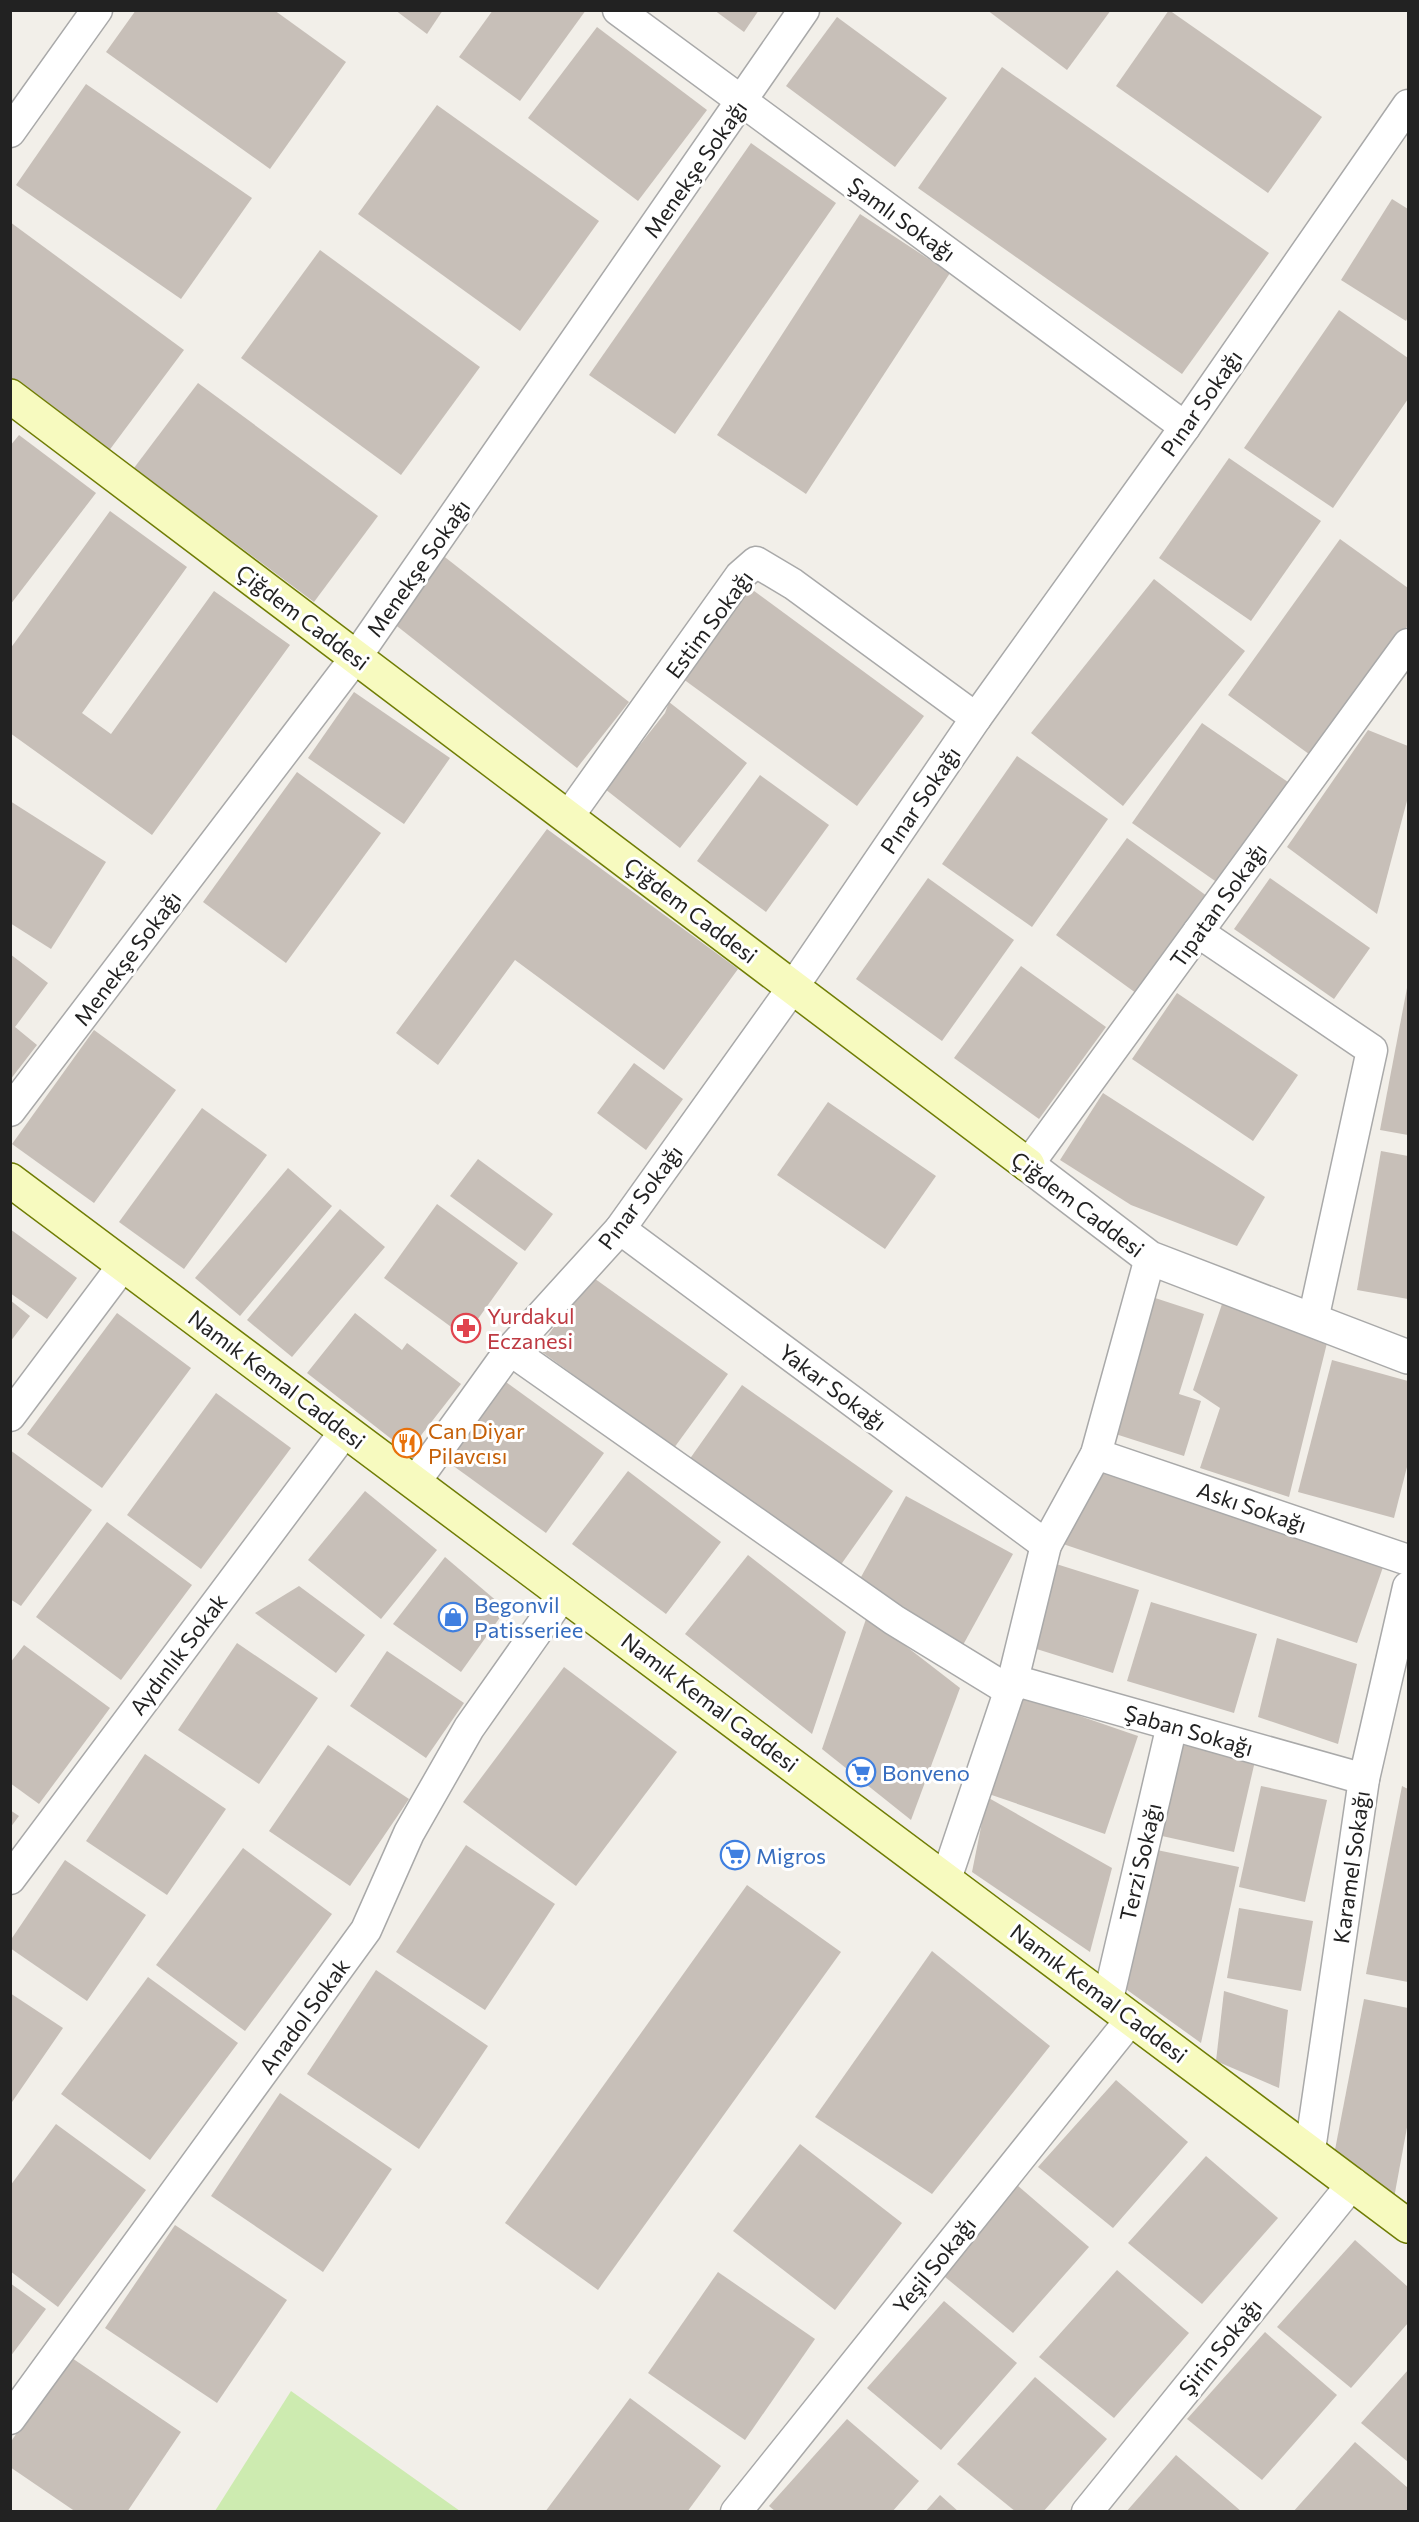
<svg xmlns="http://www.w3.org/2000/svg" width="1419" height="2522" font-family="Commissioner,sans-serif">
<rect width="100%" height="100%" fill="#f2efe9"/>
<!-- grass -->
<path fill="#cdebb0" d="M291,2391L460,2511H215Z"/>
<!-- building -->
<g fill="#c7bfb8">
<path d="M136,10H274L346,62L270,169L106,52Z"/>
<path d="M395,10H443L427,34Z"/>
<path d="M493,10H586L520,101L459,57Z"/>
<path d="M714,10H759L744,32Z"/>
<path d="M987,10H1111L1067,70Z"/>
<path d="M1169,10L1322,117L1268,193L1116,86Z"/>
<path d="M837,17L947,98L895,167L786,86Z"/>
<path d="M597,27L707,110L638,201L528,118Z"/>
<path d="M1002,67L1269,253L1182,374L918,188Z"/>
<path d="M86,84L252,198L181,299L16,185Z"/>
<path d="M437,105L599,221L520,331L358,214Z"/>
<path d="M751,143L836,203L675,434L589,375Z"/>
<path d="M1392,199L1408,209V317L1406,321L1341,280Z"/>
<path d="M860,214L950,273L806,494L717,435Z"/>
<path d="M10,222L184,350L108,452L10,380Z"/>
<path d="M320,250L480,367L401,475L241,358Z"/>
<path d="M1339,310L1408,358V399L1333,508L1244,448Z"/>
<path d="M198,383L378,516L314,602L134,468Z"/>
<path d="M19,435L96,493L10,605V446Z"/>
<path d="M1229,458L1321,521L1251,621L1159,558Z"/>
<path d="M110,511L187,567L82,713L111,734L214,591L290,645L152,835L10,733V649Z"/>
<path d="M1340,539L1408,588V625L1313,757L1228,695Z"/>
<path d="M441,554L629,702L577,768L388,619Z"/>
<path d="M1154,579L1245,651L1123,806L1031,733Z"/>
<path d="M746,585L924,716L857,806L679,676Z"/>
<path d="M354,692L450,758L404,824L308,758Z"/>
<path d="M669,702L747,763L680,848L605,789L665,713Z"/>
<path d="M1202,723L1288,782L1218,883L1132,823Z"/>
<path d="M1368,730L1408,746V797L1377,914L1287,847Z"/>
<path d="M1017,756L1108,819L1032,927L942,864Z"/>
<path d="M297,772L381,833L286,963L203,902Z"/>
<path d="M760,775L829,825L766,912L697,861Z"/>
<path d="M10,801L106,862L51,949L10,923Z"/>
<path d="M547,829L738,969L664,1070L515,960L438,1065L396,1033Z"/>
<path d="M1127,838L1211,899L1140,996L1056,935Z"/>
<path d="M928,878L1014,940L942,1041L856,979Z"/>
<path d="M1270,878L1370,948L1334,999L1234,929Z"/>
<path d="M10,954L48,983L15,1027L37,1045L10,1080Z"/>
<path d="M1021,966L1106,1027L1039,1119L954,1058Z"/>
<path d="M1407,988H1408V1135L1380,1130Z"/>
<path d="M1177,993L1298,1075L1253,1141L1132,1059Z"/>
<path d="M94,1030L176,1090L94,1203L12,1144Z"/>
<path d="M634,1063L683,1099L646,1150L597,1113Z"/>
<path d="M1103,1093L1265,1197L1237,1246L1131,1205L1060,1160Z"/>
<path d="M828,1102L936,1176L885,1249L777,1175Z"/>
<path d="M202,1108L267,1155L184,1269L119,1222Z"/>
<path d="M1381,1151L1408,1156V1299L1357,1290Z"/>
<path d="M478,1159L553,1214L525,1251L450,1196Z"/>
<path d="M288,1168L332,1206L240,1316L195,1278Z"/>
<path d="M437,1204L518,1263L465,1337L384,1278Z"/>
<path d="M340,1209L385,1247L292,1357L247,1320Z"/>
<path d="M10,1229L77,1278L47,1319L10,1293Z"/>
<path d="M591,1276L728,1374L674,1448L538,1349Z"/>
<path d="M1146,1295L1204,1314L1179,1394L1201,1401L1184,1456L1103,1430Z"/>
<path d="M10,1300L30,1316L10,1342Z"/>
<path d="M1222,1304L1328,1339L1289,1497L1200,1468L1220,1408L1193,1390Z"/>
<path d="M117,1313L191,1368L102,1488L27,1434Z"/>
<path d="M355,1313L402,1350L407,1343L461,1384L408,1452L307,1373Z"/>
<path d="M1332,1360L1408,1381V1463L1394,1518L1298,1492Z"/>
<path d="M506,1382L604,1453L546,1533L448,1462Z"/>
<path d="M742,1385L893,1491L840,1566L689,1460Z"/>
<path d="M216,1393L291,1448L201,1569L127,1515Z"/>
<path d="M10,1450L92,1510L21,1606L10,1599Z"/>
<path d="M1089,1467L1383,1567L1357,1643L1063,1544Z"/>
<path d="M628,1471L721,1542L666,1614L572,1544Z"/>
<path d="M365,1491L437,1550L381,1619L308,1560Z"/>
<path d="M906,1496L1013,1554L963,1645L856,1586Z"/>
<path d="M107,1522L192,1585L121,1680L36,1617Z"/>
<path d="M748,1555L846,1632L812,1734L685,1634Z"/>
<path d="M445,1557L506,1609L461,1672L393,1624Z"/>
<path d="M1053,1563L1139,1590L1113,1673L1027,1646Z"/>
<path d="M299,1586L365,1635L336,1673L255,1613Z"/>
<path d="M1151,1602L1257,1634L1234,1713L1127,1681Z"/>
<path d="M867,1616L960,1688L911,1820L822,1749Z"/>
<path d="M1277,1638L1357,1664L1338,1744L1258,1717Z"/>
<path d="M237,1643L318,1698L259,1784L178,1730Z"/>
<path d="M24,1645L110,1708L39,1804L10,1783V1663Z"/>
<path d="M387,1651L464,1703L426,1758L350,1706Z"/>
<path d="M564,1667L677,1752L576,1886L463,1802Z"/>
<path d="M1013,1693L1138,1736L1105,1834L980,1791Z"/>
<path d="M328,1745L409,1799L350,1886L269,1831Z"/>
<path d="M1183,1745L1255,1761L1234,1852L1162,1836Z"/>
<path d="M145,1754L226,1809L167,1895L86,1841Z"/>
<path d="M1261,1786L1327,1800L1305,1902L1239,1887Z"/>
<path d="M1402,1786L1408,1789V1982L1366,1974Z"/>
<path d="M987,1797L1112,1868L1090,1952L972,1872Z"/>
<path d="M10,1810L19,1816L10,1828Z"/>
<path d="M466,1845L555,1904L485,2010L396,1952Z"/>
<path d="M243,1848L332,1914L245,2031L156,1965Z"/>
<path d="M1152,1849L1239,1867L1201,2043L1123,1987Z"/>
<path d="M65,1860L146,1915L87,2001L10,1948V1941Z"/>
<path d="M747,1885L841,1952L598,2290L505,2223Z"/>
<path d="M1239,1908L1313,1921L1301,1991L1227,1978Z"/>
<path d="M932,1951L1050,2046L932,2194L815,2117Z"/>
<path d="M376,1970L488,2046L419,2149L307,2074Z"/>
<path d="M148,1977L238,2043L150,2160L61,2094Z"/>
<path d="M1224,1991L1288,2010L1279,2088L1216,2061Z"/>
<path d="M10,1993L63,2028L10,2105Z"/>
<path d="M1364,1999L1408,2008V2122L1394,2198L1334,2155Z"/>
<path d="M1116,2080L1188,2142L1113,2228L1038,2167Z"/>
<path d="M280,2093L392,2169L323,2272L211,2196Z"/>
<path d="M56,2124L146,2190L58,2307L10,2271V2186Z"/>
<path d="M800,2144L902,2223L835,2310L733,2231Z"/>
<path d="M1206,2156L1278,2218L1202,2304L1128,2243Z"/>
<path d="M1017,2185L1089,2247L1013,2333L939,2272Z"/>
<path d="M175,2225L287,2300L217,2403L105,2328Z"/>
<path d="M1355,2240L1408,2287V2323L1351,2388L1277,2327Z"/>
<path d="M1117,2270L1189,2333L1114,2418L1039,2357Z"/>
<path d="M718,2272L815,2339L745,2440L648,2373Z"/>
<path d="M10,2283L46,2309L10,2357Z"/>
<path d="M944,2301L1017,2363L941,2450L867,2388Z"/>
<path d="M1265,2332L1337,2395L1262,2480L1187,2419Z"/>
<path d="M69,2356L181,2432L127,2512H76L10,2467V2443Z"/>
<path d="M1408,2370V2462L1361,2423Z"/>
<path d="M1035,2377L1107,2439L1043,2512H1016L957,2464Z"/>
<path d="M630,2398L721,2466L687,2512H545Z"/>
<path d="M847,2419L919,2481L892,2512H776L769,2506Z"/>
<path d="M1355,2442L1408,2488V2512H1293Z"/>
<path d="M1176,2455L1242,2512H1126Z"/>
<path d="M940,2495L959,2512H925Z"/>
</g>
<g fill="none" stroke-linecap="round" stroke-linejoin="round">
<!-- minor casing -->
<g stroke="#a9a9a9" stroke-width="33">
<g id="minor">
<path d="M618,10L1185,427"/>
<path d="M10,132L97,10"/>
<path d="M568,817L740,576L756,562L793,584L976,718"/>
<path d="M1198,932L1372,1050L1313,1320"/>
<path d="M10,1111L356,657L804,10"/>
<path d="M1028,1165L1408,644"/>
<path d="M620,1229L1046,1545"/>
<path d="M510,1350L894,1620L1010,1691"/>
<path d="M10,1416L124,1264"/>
<path d="M1096,1454L1408,1560"/>
<path d="M415,1482L510,1350L620,1229L793,987L976,718L1185,427L1408,105"/>
<path d="M1013,1680L1364,1779"/>
<path d="M10,1879L346,1430"/>
<path d="M946,1879L1013,1680L1046,1545L1096,1454L1150,1258"/>
<path d="M1108,1999L1172,1725"/>
<path d="M1310,2150L1364,1779L1408,1587"/>
<path d="M10,2419L366,1930L409,1833L469,1728L564,1593"/>
<path d="M736,2512L1132,2018"/>
<path d="M1087,2512L1353,2183"/>
</g>
</g>
<!-- tertiary casing -->
<g stroke="#a9a9a9" stroke-width="36">
<path id="tertiary" d="M1028,1165L1150,1258L1408,1357"/>
</g>
<!-- secondary casing -->
<g stroke="#707d05" stroke-width="36">
<g id="secondary">
<path d="M10,396L1028,1165"/>
<path d="M10,1180L1408,2226"/>
</g>
</g>
<!-- minor -->
<use href="#minor" stroke="#fff" stroke-width="30"/>
<!-- tertiary -->
<use href="#tertiary" stroke="#fff" stroke-width="33"/>
<!-- secondary -->
<use href="#secondary" stroke="#f7fabf" stroke-width="33"/>
</g>
<!-- icons -->
<defs>
<g id="pharmacy-ring" transform="scale(1.5)"><circle r="9.5" fill="#fff" stroke="#e0444e" stroke-width="1.5"/><path d="M-2-6h4v4h4v4h-4v4h-4v-4h-4v-4h4Z" fill="#e0444e"/></g>
<g id="restaurant-ring" transform="scale(1.5)"><circle r="9.5" fill="#fff" stroke="#e8710a" stroke-width="1.5"/><path d="M-5-6h1v4h1v-4h1v4h1v-4h1v5L-1.5 .5V6h-2V.5L-5-1ZM5-6V6H3V1.5H1.5Q1.5-4 5-6Z" fill="#e8710a"/></g>
<g id="shop-ring" transform="scale(1.5)"><circle r="9.5" fill="#fff" stroke="#3f7fe0" stroke-width="1.5"/><path d="M-5-2.5h2.3a2.7 3.5 0 0 1 5.4 0H5L5.5 6h-11ZM-1.5-2.5h3a1.5 2.3 0 0 0-3 0Z" fill="#3f7fe0"/></g>
<g id="supermarket-ring" transform="scale(1.5)"><circle r="9.5" fill="#fff" stroke="#3f7fe0" stroke-width="1.5"/><path d="M-6-5.5h2.5l.6 2H6L4.5 2H-2.5L-4.4-4H-6ZM-1.5 3.2a1.3 1.3 0 1 0 .1 0ZM3 3.2a1.3 1.3 0 1 0 .1 0Z" fill="#3f7fe0"/></g>
</defs>
<g fill-rule="evenodd">
<use href="#pharmacy-ring" x="466" y="1328"/>
<use href="#restaurant-ring" x="407" y="1443"/>
<use href="#shop-ring" x="453" y="1617"/>
<use href="#supermarket-ring" x="861" y="1772"/>
<use href="#supermarket-ring" x="735" y="1855"/>
</g>
<g text-anchor="middle" dominant-baseline="central" stroke-width="6" stroke-linejoin="round" paint-order="stroke">
<!-- street labels -->
<g font-size="22" fill="#222" stroke="#fff">
<text transform="translate(695 169) rotate(-55)">Menekşe Sokağı</text>
<text transform="translate(902 219) rotate(36)">Şamlı Sokağı</text>
<text transform="translate(1201 403) rotate(-55)">Pınar Sokağı</text>
<text transform="translate(418 568) rotate(-55)">Menekşe Sokağı</text>
<text transform="translate(303 617) rotate(37)">Çiğdem Caddesi</text>
<text transform="translate(709 624) rotate(-53)">Estim Sokağı</text>
<text transform="translate(920 800) rotate(-56)">Pınar Sokağı</text>
<text transform="translate(1218 905) rotate(-54)">Tıpatan Sokağı</text>
<text transform="translate(691 910) rotate(37)">Çiğdem Caddesi</text>
<text transform="translate(127 958) rotate(-53)">Menekşe Sokağı</text>
<text transform="translate(640 1197) rotate(-53)">Pınar Sokağı</text>
<text transform="translate(1078 1204) rotate(37)">Çiğdem Caddesi</text>
<text transform="translate(277 1379) rotate(37)">Namık Kemal Caddesi</text>
<text transform="translate(833 1387) rotate(37)">Yakar Sokağı</text>
<text transform="translate(1252 1507) rotate(19)">Askı Sokağı</text>
<text transform="translate(178 1654) rotate(-53)">Aydınlık Sokak</text>
<text transform="translate(710 1702) rotate(37)">Namık Kemal Caddesi</text>
<text transform="translate(1189 1730) rotate(16)">Şaban Sokağı</text>
<text transform="translate(1140 1862) rotate(-77)">Terzi Sokağı</text>
<text transform="translate(1351 1867) rotate(-82)">Karamel Sokağı</text>
<text transform="translate(1099 1993) rotate(37)">Namık Kemal Caddesi</text>
<text transform="translate(304 2016) rotate(-54)">Anadol Sokak</text>
<text transform="translate(934 2265) rotate(-51)">Yeşil Sokağı</text>
<text transform="translate(1220 2347) rotate(-51)">Şirin Sokağı</text>
</g>
<!-- health labels -->
<g font-size="22" fill="#be3a42" stroke="#fff" text-anchor="start">
<text x="487" y="1315">Yurdakul<tspan x="487" dy="25">Eczanesi</tspan></text>
</g>
<!-- food labels -->
<g font-size="22" fill="#c56008" stroke="#fff" text-anchor="start">
<text x="428" y="1430">Can Diyar<tspan x="428" dy="25">Pilavcısı</tspan></text>
</g>
<!-- shop labels -->
<g font-size="22" fill="#366cbe" stroke="#fff" text-anchor="start">
<text x="474" y="1604">Begonvil<tspan x="474" dy="25">Patisseriee</tspan></text>
<text x="882" y="1772">Bonveno</text>
<text x="756" y="1855">Migros</text>
</g>
</g>
<!-- border -->
<rect width="1419" height="2522" fill="none" stroke="#222222" stroke-width="24"/>
</svg>
